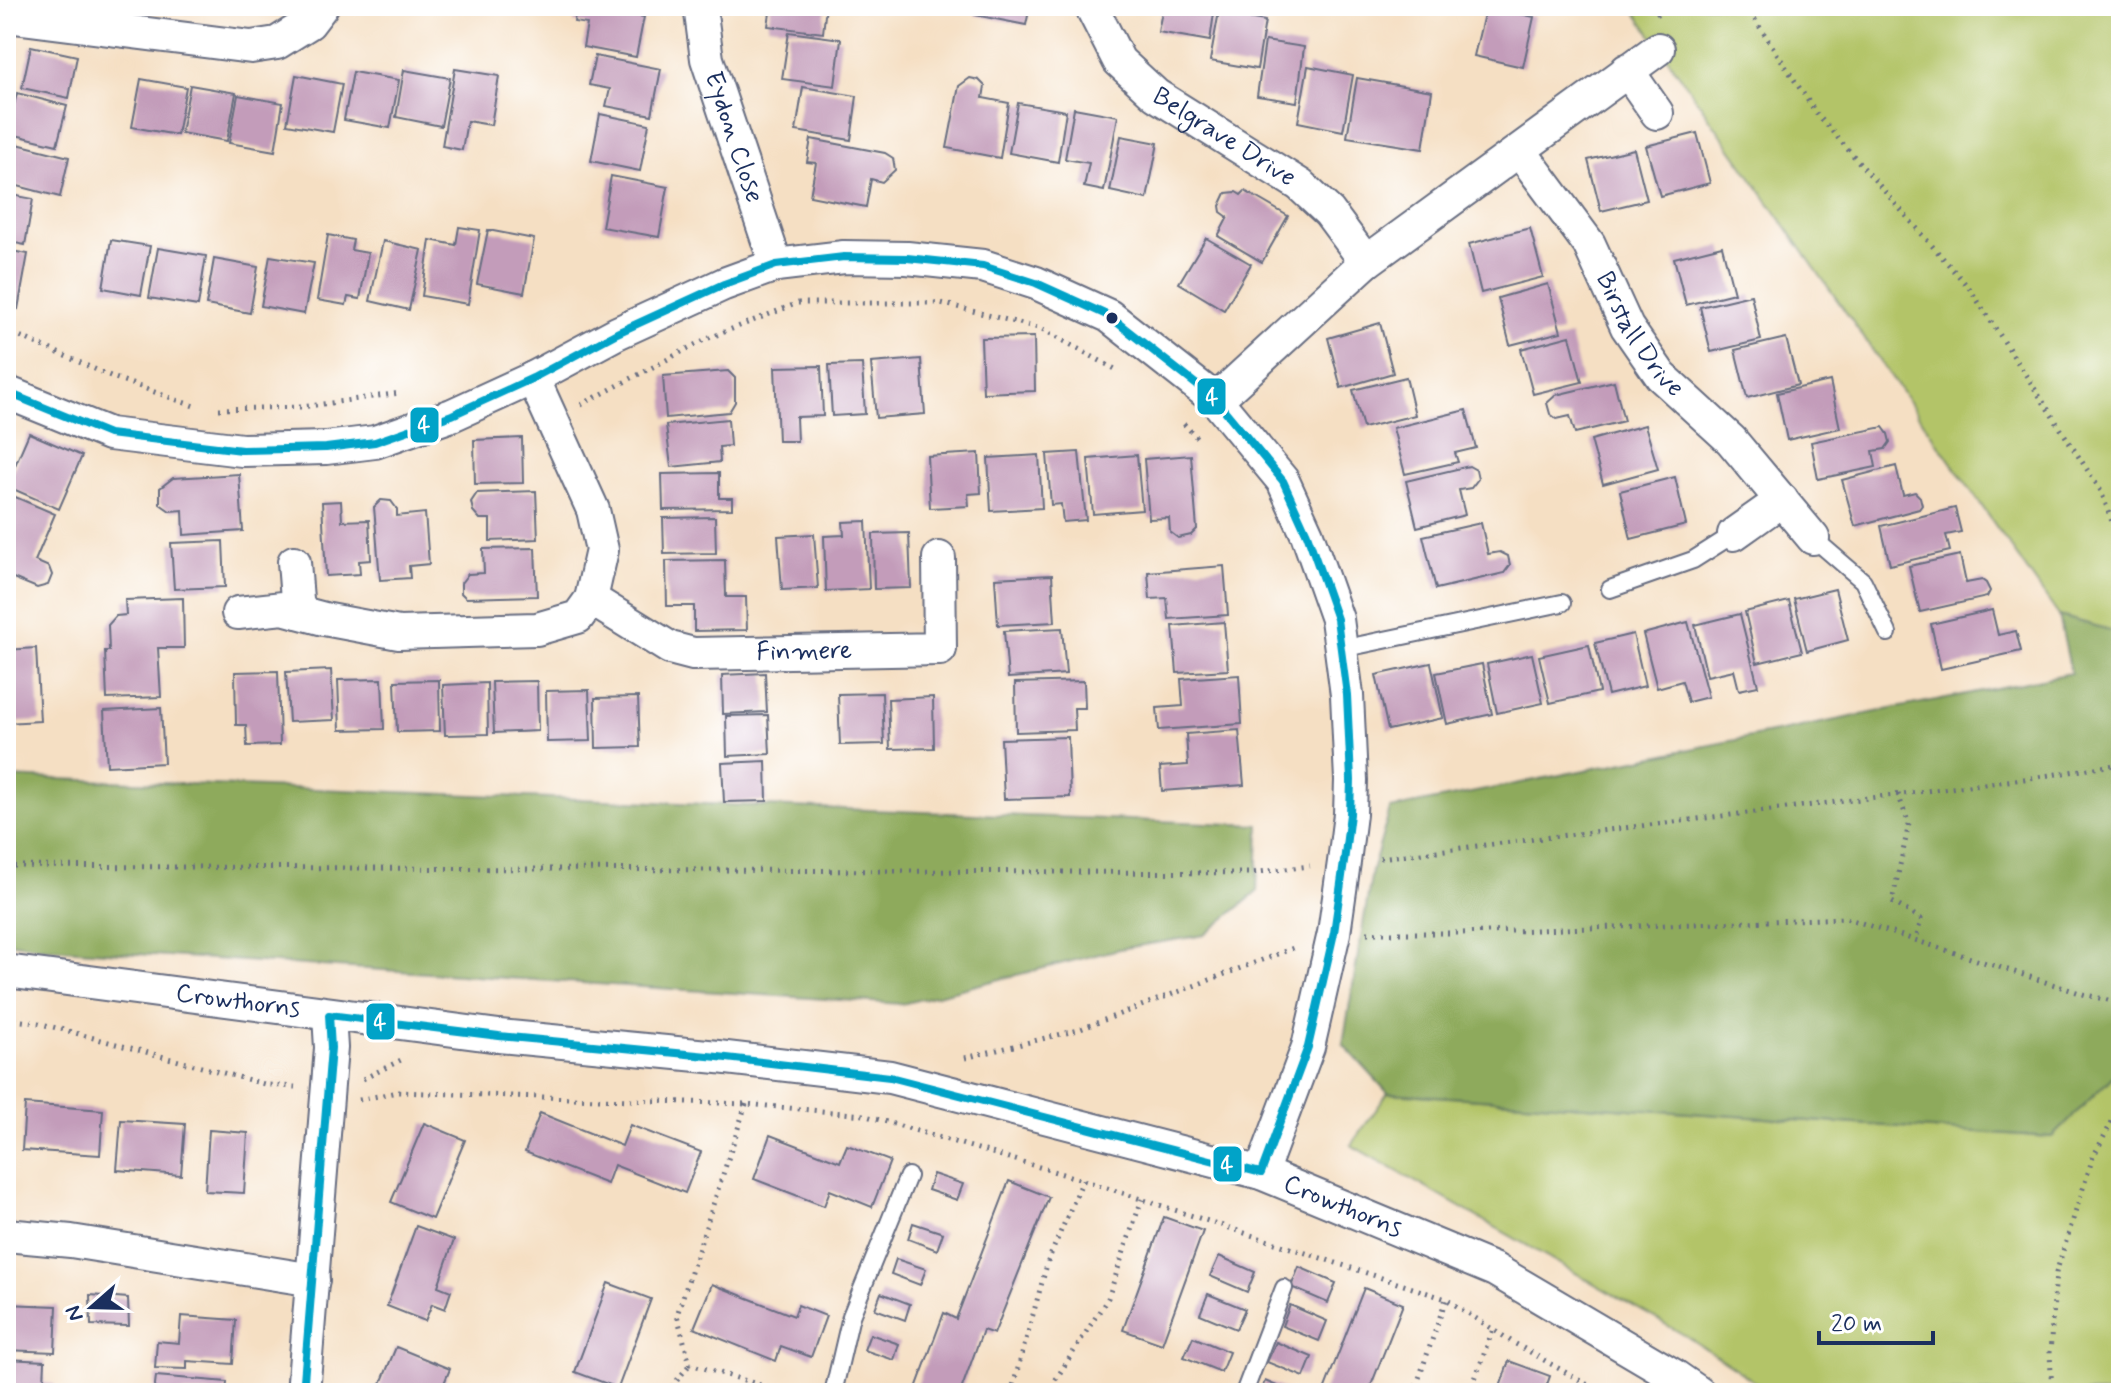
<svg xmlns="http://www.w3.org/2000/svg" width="2127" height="1399" font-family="Mynerve,sans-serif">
<rect width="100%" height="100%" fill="#fff"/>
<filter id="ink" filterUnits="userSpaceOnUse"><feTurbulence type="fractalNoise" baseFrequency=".0125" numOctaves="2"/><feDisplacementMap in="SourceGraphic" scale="16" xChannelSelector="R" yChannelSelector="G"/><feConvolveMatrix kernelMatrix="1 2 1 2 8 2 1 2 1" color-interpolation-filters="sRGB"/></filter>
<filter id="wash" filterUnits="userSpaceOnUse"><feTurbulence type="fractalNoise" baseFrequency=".006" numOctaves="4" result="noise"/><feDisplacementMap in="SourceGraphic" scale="32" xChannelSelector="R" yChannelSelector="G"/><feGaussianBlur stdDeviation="1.8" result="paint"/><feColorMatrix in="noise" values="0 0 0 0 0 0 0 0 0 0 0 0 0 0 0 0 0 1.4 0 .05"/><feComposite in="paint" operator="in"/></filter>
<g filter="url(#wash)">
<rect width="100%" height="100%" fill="#f5dfc3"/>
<!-- green -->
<g fill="#b3c467" stroke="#677a62" stroke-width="2">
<path d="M1631,6H2121V633L2059,616Z"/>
<path d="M2121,1068V1393H1772L1686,1336L1351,1145L1388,1093L2052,1137Z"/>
</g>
<!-- forest -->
<g fill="#8eaa5c" stroke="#546c5d" stroke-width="2">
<path d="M2059,616L2121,633V1068L2052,1137L1388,1093L1343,1044L1372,871L1390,809L2071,673Z"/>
<path d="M6,777L1259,825L1257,892L1205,935L1119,949L902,1004L46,948L6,942Z"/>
</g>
<g id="blocks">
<!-- building -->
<g fill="#c39cba">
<path d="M576,6H587L644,17L636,57L583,47L587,24L574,22Z"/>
<path d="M771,6H826L823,33L768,26Z"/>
<path d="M976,6H1030L1026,25L975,15Z"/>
<path d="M1163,6H1215L1210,41L1158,32Z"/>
<path d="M1220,6H1243L1241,17L1265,21L1257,69L1210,61Z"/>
<path d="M1486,6L1534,17L1523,67L1474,56Z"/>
<path d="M1510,6H1541L1539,14Z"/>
<path d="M789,32L841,39L835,86L782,79Z"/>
<path d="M1265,41L1304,47L1297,102L1257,96Z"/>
<path d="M31,46L77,56L69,98L22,88Z"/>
<path d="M595,56L661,69L652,115L606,106L610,89L589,85Z"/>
<path d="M1308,66L1353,75L1343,131L1298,122Z"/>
<path d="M455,69L499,76L491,125L467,121L462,150L442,146Z"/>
<path d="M404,70L450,78L441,126L396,117Z"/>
<path d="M353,72L399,80L390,128L344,120Z"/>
<path d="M296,75L342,84L333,132L287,124Z"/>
<path d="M970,78L979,80L985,86L983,98L1009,103L1000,158L947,148L959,86Z"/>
<path d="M1357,78L1432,91L1423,149L1347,137Z"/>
<path d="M141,79L186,87L177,135L132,127Z"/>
<path d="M190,85L236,93L227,141L181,133Z"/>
<path d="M803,87L857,96L851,140L796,131Z"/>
<path d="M17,93L67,106L57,145L7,133Z"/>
<path d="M238,95L283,103L275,151L229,143Z"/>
<path d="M1018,103L1066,111L1058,162L1009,153Z"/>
<path d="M1074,108L1118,116L1104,191L1084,187L1089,163L1065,159Z"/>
<path d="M600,114L649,124L640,171L591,161Z"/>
<path d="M1697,133L1710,183L1660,196L1646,146Z"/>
<path d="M1121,136L1158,143L1147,199L1110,191Z"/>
<path d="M811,139L885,153L893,158L895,170L882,182L871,179L866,207L810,196L816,163L807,162Z"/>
<path d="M9,142L69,157L60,197L6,183V154Z"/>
<path d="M1634,149L1647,200L1601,211L1588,160Z"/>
<path d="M611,176L668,187L659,237L602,227Z"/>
<path d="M1245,191L1288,216L1262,262L1218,236L1228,217L1221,212L1220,206L1226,193L1236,192L1241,195Z"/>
<path d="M6,194L33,199L25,245L6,241Z"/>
<path d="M459,227L480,230L468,304L422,296L430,240L456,245Z"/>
<path d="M1530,228L1543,277L1481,293L1469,244Z"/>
<path d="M488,230L534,239L524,293L477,284Z"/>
<path d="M328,235L353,240L351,250L368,253L360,299L348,297L346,305L317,300Z"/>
<path d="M1206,238L1251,264L1224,310L1179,283Z"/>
<path d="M111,240L150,246L141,295L103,288Z"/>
<path d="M383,241L422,250L409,310L370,301Z"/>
<path d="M1722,246L1734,293L1686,305L1674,258Z"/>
<path d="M158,248L206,256L198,306L149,298Z"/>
<path d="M6,250L28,254L18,309L6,307Z"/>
<path d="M270,256L314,263L304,314L261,306Z"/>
<path d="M214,259L258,267L250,313L206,305Z"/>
<path d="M1548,284L1561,332L1510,345L1498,298Z"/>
<path d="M1751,295L1761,340L1711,352L1700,307Z"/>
<path d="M1380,323L1393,373L1341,388L1328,338Z"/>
<path d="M1570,336L1582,382L1533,394L1521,349Z"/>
<path d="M1034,337L1035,391L983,393L981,338Z"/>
<path d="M1786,338L1798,385L1747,398L1735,350Z"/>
<path d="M921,359L925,414L876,418L871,363Z"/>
<path d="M862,364L865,414L832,416L829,365Z"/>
<path d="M821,366L823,416L796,417L797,441H778L775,367Z"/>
<path d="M728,371L735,378V402L729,412L666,418L663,376Z"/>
<path d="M1406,377L1415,415L1363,428L1353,390Z"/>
<path d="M1614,381L1624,421L1575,433L1570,416L1557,419L1550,414L1547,403L1556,395Z"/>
<path d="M1830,381L1840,428L1787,440L1777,393Z"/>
<path d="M1466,410L1476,448L1455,453L1458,462L1405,474L1393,428Z"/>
<path d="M728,419L730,446L719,447L720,462L671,467L666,425Z"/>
<path d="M1645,425L1658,469L1603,484L1591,440Z"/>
<path d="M1883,427L1888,434L1890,442L1885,449L1873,451L1876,467L1818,479L1811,442Z"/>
<path d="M29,433L82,456L59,509L6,486Z"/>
<path d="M522,438L523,483L475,484L474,440Z"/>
<path d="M1079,452L1086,520L1063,522L1061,504L1051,505L1047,454Z"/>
<path d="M979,453L981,493L968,494L969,506L930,508L927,456Z"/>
<path d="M1039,455L1042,508L991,511L988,458Z"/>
<path d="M1137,455L1142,510L1093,514L1088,459Z"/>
<path d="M1191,455L1197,529L1191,535L1178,538L1170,532L1169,518L1149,519L1144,459Z"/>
<path d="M1469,466L1476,470L1478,479L1471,488L1459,490L1465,515L1417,527L1406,481Z"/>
<path d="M1896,466L1903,495L1915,492L1920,497L1922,505L1919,509L1855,526L1842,480Z"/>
<path d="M719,473V498H732V509L663,510L662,474Z"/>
<path d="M239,474L243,531L184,535L183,510L170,511L160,504V488L173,478Z"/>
<path d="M1675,477L1686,525L1631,539L1620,491Z"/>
<path d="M536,491L538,539L490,541V519H480L473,511L471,502L477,493Z"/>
<path d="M6,493L55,514L35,561L49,567L52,575L48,585L37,588L6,575Z"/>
<path d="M381,500L391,501L397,509V516L425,513L429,564L409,566L410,578L380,580L374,507Z"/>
<path d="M341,501L342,521L369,520L371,560L359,561L360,574L326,576L322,502Z"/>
<path d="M1955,508L1961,532L1946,535L1950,551L1890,565L1881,526Z"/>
<path d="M715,517L716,553L664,554L663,518Z"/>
<path d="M866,521L869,589L826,591L824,536L844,535L843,522Z"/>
<path d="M1481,523L1488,554L1500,552L1508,556L1510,565L1504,573L1436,589L1423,536Z"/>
<path d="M909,533L911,588L874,589L873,534Z"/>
<path d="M814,534L818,588L782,590L778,536Z"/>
<path d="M223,541L225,587L174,589L171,543Z"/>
<path d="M535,548L537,596L466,598L461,593V583L468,574L484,573L483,549Z"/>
<path d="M1960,555L1966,583L1982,580L1986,583L1990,591L1987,597L1920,612L1909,566Z"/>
<path d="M725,560L726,597H746L747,630L694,631V606H667L666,561Z"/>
<path d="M1224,566L1228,615L1169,619L1167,598L1150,599L1148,572Z"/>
<path d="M1052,575L1055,622L998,625L995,578Z"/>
<path d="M1835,589L1848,640L1807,651L1794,599Z"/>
<path d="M183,598L184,648H158L161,697L107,699L105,651H109L108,625L116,616L126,615L125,600Z"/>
<path d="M1789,601L1802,652L1757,663L1745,612Z"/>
<path d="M1992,610L1998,635L2016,631L2021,651L1941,669L1931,624Z"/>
<path d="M1740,614L1758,686L1739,690L1734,670L1707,676L1695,625Z"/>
<path d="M1224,622L1228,670L1177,673L1173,626Z"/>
<path d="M1688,622L1708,697L1688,702L1682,681L1657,688L1643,634Z"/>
<path d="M1062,628L1066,674L1008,678L1004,631Z"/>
<path d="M1633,634L1645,686L1608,695L1595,643Z"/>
<path d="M1589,645L1599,692L1550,703L1539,656Z"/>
<path d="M36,648L40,721L6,723V650Z"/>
<path d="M1532,654L1543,703L1497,713L1487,664Z"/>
<path d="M1431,663L1443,718L1388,730L1376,675Z"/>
<path d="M1482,664L1492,714L1447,724L1436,673Z"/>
<path d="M331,670L334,720L289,722L286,672Z"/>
<path d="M278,671L280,745L247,746L246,725H236L235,672Z"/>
<path d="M765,673L767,712L723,714L722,675Z"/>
<path d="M1239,675L1242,724L1159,730L1157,708L1183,706L1181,679Z"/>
<path d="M382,679L384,729L340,730L338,680Z"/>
<path d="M439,680L440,731L397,732L395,681Z"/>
<path d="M537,681L538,731L494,733L492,682Z"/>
<path d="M1084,681L1085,708H1074L1075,730L1016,732L1015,683Z"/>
<path d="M487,683L488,734L445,735L443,685Z"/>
<path d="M589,690L591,741L547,742L546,691Z"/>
<path d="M882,693L884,744L840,745L838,694Z"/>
<path d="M638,697L640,747L596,748L595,698Z"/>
<path d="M933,697L934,748L890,749L888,699Z"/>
<path d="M161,708L164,763L107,766L104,711Z"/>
<path d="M768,715L770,754L727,756L726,716Z"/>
<path d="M1239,730L1244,785L1162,791L1160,767L1188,765L1186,734Z"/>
<path d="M1068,737L1070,797L1004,799L1001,739Z"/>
<path d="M766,761L767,801L724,802L722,763Z"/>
<path d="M6,1099H11L9,1147H6Z"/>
<path d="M25,1104L103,1110L100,1155L22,1150Z"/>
<path d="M540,1113L622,1146L630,1125L701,1152L685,1193L614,1165L607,1184L525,1152Z"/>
<path d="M121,1120L185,1124L181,1175L117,1170Z"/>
<path d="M424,1123L465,1140L432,1219L391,1202Z"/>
<path d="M209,1130L248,1133L244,1193L205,1191Z"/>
<path d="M770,1135L840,1162L847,1145L890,1161L872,1207L830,1190L824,1206L754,1179Z"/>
<path d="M933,1174L963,1184L957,1200L928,1190Z"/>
<path d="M1009,1181L1049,1197L994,1334L983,1330L960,1393H919L915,1391L944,1313L956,1319Z"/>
<path d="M1164,1217L1203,1231L1162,1344L1123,1330Z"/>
<path d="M913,1223L943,1233L937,1250L908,1239Z"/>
<path d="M416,1226L454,1240L438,1286L451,1291L445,1309L432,1304L425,1321L387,1306Z"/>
<path d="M1219,1256L1255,1272L1247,1292L1210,1276Z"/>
<path d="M896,1259L926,1269L920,1285L891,1274Z"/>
<path d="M1299,1267L1336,1283L1328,1303L1291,1287Z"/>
<path d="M608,1283L651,1299L618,1388L575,1372Z"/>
<path d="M712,1284L794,1316L798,1305L826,1316L811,1357L781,1346L776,1361L694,1328Z"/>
<path d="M1364,1288L1403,1304L1368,1393H1323Z"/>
<path d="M881,1293L910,1304L905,1320L875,1309Z"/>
<path d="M1208,1294L1245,1309L1236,1329L1200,1314Z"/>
<path d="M90,1295L128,1298L129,1326L91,1325Z"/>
<path d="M6,1304L57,1306L55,1352L6,1350Z"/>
<path d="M1290,1305L1327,1321L1319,1341L1282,1326Z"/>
<path d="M181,1316L236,1320L233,1364L187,1361V1369L155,1368L157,1341L179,1343Z"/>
<path d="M870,1334L899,1344L894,1360L864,1350Z"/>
<path d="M1193,1337L1229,1352L1221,1372L1184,1357Z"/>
<path d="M1276,1342L1312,1357L1304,1377L1267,1362Z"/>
<path d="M396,1347L450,1369L440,1393H377Z"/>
<path d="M6,1359L45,1361L44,1383L54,1384L58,1393H6Z"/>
<path d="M1509,1361L1550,1376L1544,1393H1498Z"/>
<path d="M156,1376L227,1382L226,1393H154Z"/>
<path d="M1265,1381L1293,1393H1260Z"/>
</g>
</g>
</g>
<g filter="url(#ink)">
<use href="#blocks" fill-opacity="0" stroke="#676d81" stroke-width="2"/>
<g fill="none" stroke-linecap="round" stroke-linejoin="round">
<!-- service casing -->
<g stroke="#676d81" stroke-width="20">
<g id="service">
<path d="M1813,538L1863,581L1888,633"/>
<path d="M1610,589L1693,560L1734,534"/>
<path d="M1341,649L1562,603"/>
<path d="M833,1393L851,1316L908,1176"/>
<path d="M1244,1393L1284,1288"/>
</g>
</g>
<!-- minor casing -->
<g stroke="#676d81" stroke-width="36">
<g id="minor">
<path id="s1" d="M700,6L707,59L776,265"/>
<path id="s2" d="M1091,6L1119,61L1156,95L1300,185L1329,212L1366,262"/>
<path d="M6,16L251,47L277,43L309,23L322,6"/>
<path d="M1627,70L1657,113"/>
<path id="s3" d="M1520,151L1589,244L1627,327L1661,376L1731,440L1813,538"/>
<path d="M6,392L109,434L242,450L326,448L375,442L452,415L533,378L617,333L724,284L776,265L844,257L907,258L983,266L1036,283L1109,316L1216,400L1283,481L1307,534L1337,619L1347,695L1351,780L1350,814L1344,862L1334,933L1308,1047L1261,1173"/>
<path d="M1216,400L1366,262L1658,49"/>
<path d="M1734,534L1782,500"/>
<path d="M294,562L298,612"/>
<path id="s4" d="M591,599L670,648L693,654L940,649L939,558"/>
<path d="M238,613L283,608L324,619L399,633L537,629L578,617L591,599L602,550L593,510L533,378"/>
<path id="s5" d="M6,971L499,1036L718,1057L890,1077L1261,1173L1495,1270L1673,1375L1699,1393"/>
<path d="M6,1235L71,1241L313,1280"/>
<path d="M303,1393L331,1048L329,1015"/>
</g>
</g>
<!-- path -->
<g stroke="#676d81" stroke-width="5" stroke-dasharray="2 6" stroke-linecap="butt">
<path d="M1746,6L1816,113L1970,289L2101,491L2121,547"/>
<path d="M1657,15L1666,6"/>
<path d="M6,330L115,378L194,406"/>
<path d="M581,405L704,340L798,303H941L1042,329L1115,369"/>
<path d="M219,409L302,407L400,393"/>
<path d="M1184,424L1199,440"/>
<path d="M1898,794L1909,824L1892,902L1921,919L1916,940"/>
<path d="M1380,858L2024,779L2121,764"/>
<path d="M6,866L1251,873L1310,866"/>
<path d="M1367,933H1461L1846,918L2086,995L2121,1003"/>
<path d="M6,1019L38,1023L268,1085L295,1087"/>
<path d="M965,1058L1078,1030L1296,947"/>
<path d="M363,1079L401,1060"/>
<path d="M359,1100L397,1092L746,1104L863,1115L1083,1180L1446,1299L1514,1343L1602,1393"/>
<path d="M746,1104L677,1315L690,1364L787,1393"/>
<path d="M667,1393L690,1364"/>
<path d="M1011,1393L1048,1261L1083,1180"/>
<path d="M1047,1393L1108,1298L1142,1199"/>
<path d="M1414,1393L1446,1299"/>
<path d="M1470,1393L1493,1329"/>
<path d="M2052,1393L2050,1353L2056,1273L2093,1157L2121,1105"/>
</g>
<!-- service -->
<use href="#service" stroke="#fff" stroke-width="16"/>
<!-- minor -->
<use href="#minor" stroke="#fff" stroke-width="32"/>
<!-- bus-1 casing -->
<g stroke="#fff" stroke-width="14">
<path id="bus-1" d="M6,392L109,434L242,450L326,448L375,442L452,415L533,378L617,333L724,284L776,265L844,257L907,258L983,266L1036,283L1109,316L1216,400L1283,481L1307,534L1337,619L1347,695L1351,780L1350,814L1344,862L1334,933L1308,1047L1261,1173L890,1077L718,1057L499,1036L329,1015L331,1048L303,1393"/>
</g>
<!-- bus-1 -->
<use href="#bus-1" stroke="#01a3c8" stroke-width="8"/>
</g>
</g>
<!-- markers -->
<circle fill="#1b2f5e" stroke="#fff" stroke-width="3" cx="1112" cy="318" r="7"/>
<g text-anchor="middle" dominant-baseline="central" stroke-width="6" stroke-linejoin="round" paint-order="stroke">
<!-- street labels -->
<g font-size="26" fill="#1b2f5e" stroke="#fff">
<text stroke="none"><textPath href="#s2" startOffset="192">Belgrave Drive</textPath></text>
<text stroke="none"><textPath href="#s1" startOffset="136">Eydon Close</textPath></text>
<text stroke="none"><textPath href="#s3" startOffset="220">Birstall Drive</textPath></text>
<text stroke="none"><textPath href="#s4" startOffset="228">Finmere</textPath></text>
<text stroke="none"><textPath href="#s5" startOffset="234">Crowthorns</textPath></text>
<text stroke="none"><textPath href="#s5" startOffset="1362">Crowthorns</textPath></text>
</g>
</g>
<g stroke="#fff" stroke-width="3">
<rect x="1196" y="377" width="31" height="39" rx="8" fill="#01a3c8"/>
<rect x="409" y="406" width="31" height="38" rx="8" fill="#01a3c8"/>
<rect x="365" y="1002" width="31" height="39" rx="8" fill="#01a3c8"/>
<rect x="1212" y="1145" width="31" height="38" rx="8" fill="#01a3c8"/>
</g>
<g font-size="22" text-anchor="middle" font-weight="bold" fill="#fff">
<text x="1212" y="404">4</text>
<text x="424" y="432">4</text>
<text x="380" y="1029">4</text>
<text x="1227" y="1172">4</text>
</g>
<!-- margin -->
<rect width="2127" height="1399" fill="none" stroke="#fff" stroke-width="32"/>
<!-- north arrow -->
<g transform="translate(92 1307) rotate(250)" stroke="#ffffff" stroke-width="6" paint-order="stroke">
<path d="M0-6L14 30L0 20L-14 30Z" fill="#1b2f5e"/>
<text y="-12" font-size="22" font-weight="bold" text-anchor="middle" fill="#1b2f5e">N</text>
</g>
<!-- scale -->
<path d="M1819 1331v12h114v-12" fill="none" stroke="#1b2f5e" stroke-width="4"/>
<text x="1831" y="1331" font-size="24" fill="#1b2f5e" stroke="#ffffff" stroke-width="6" paint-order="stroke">20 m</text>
</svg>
